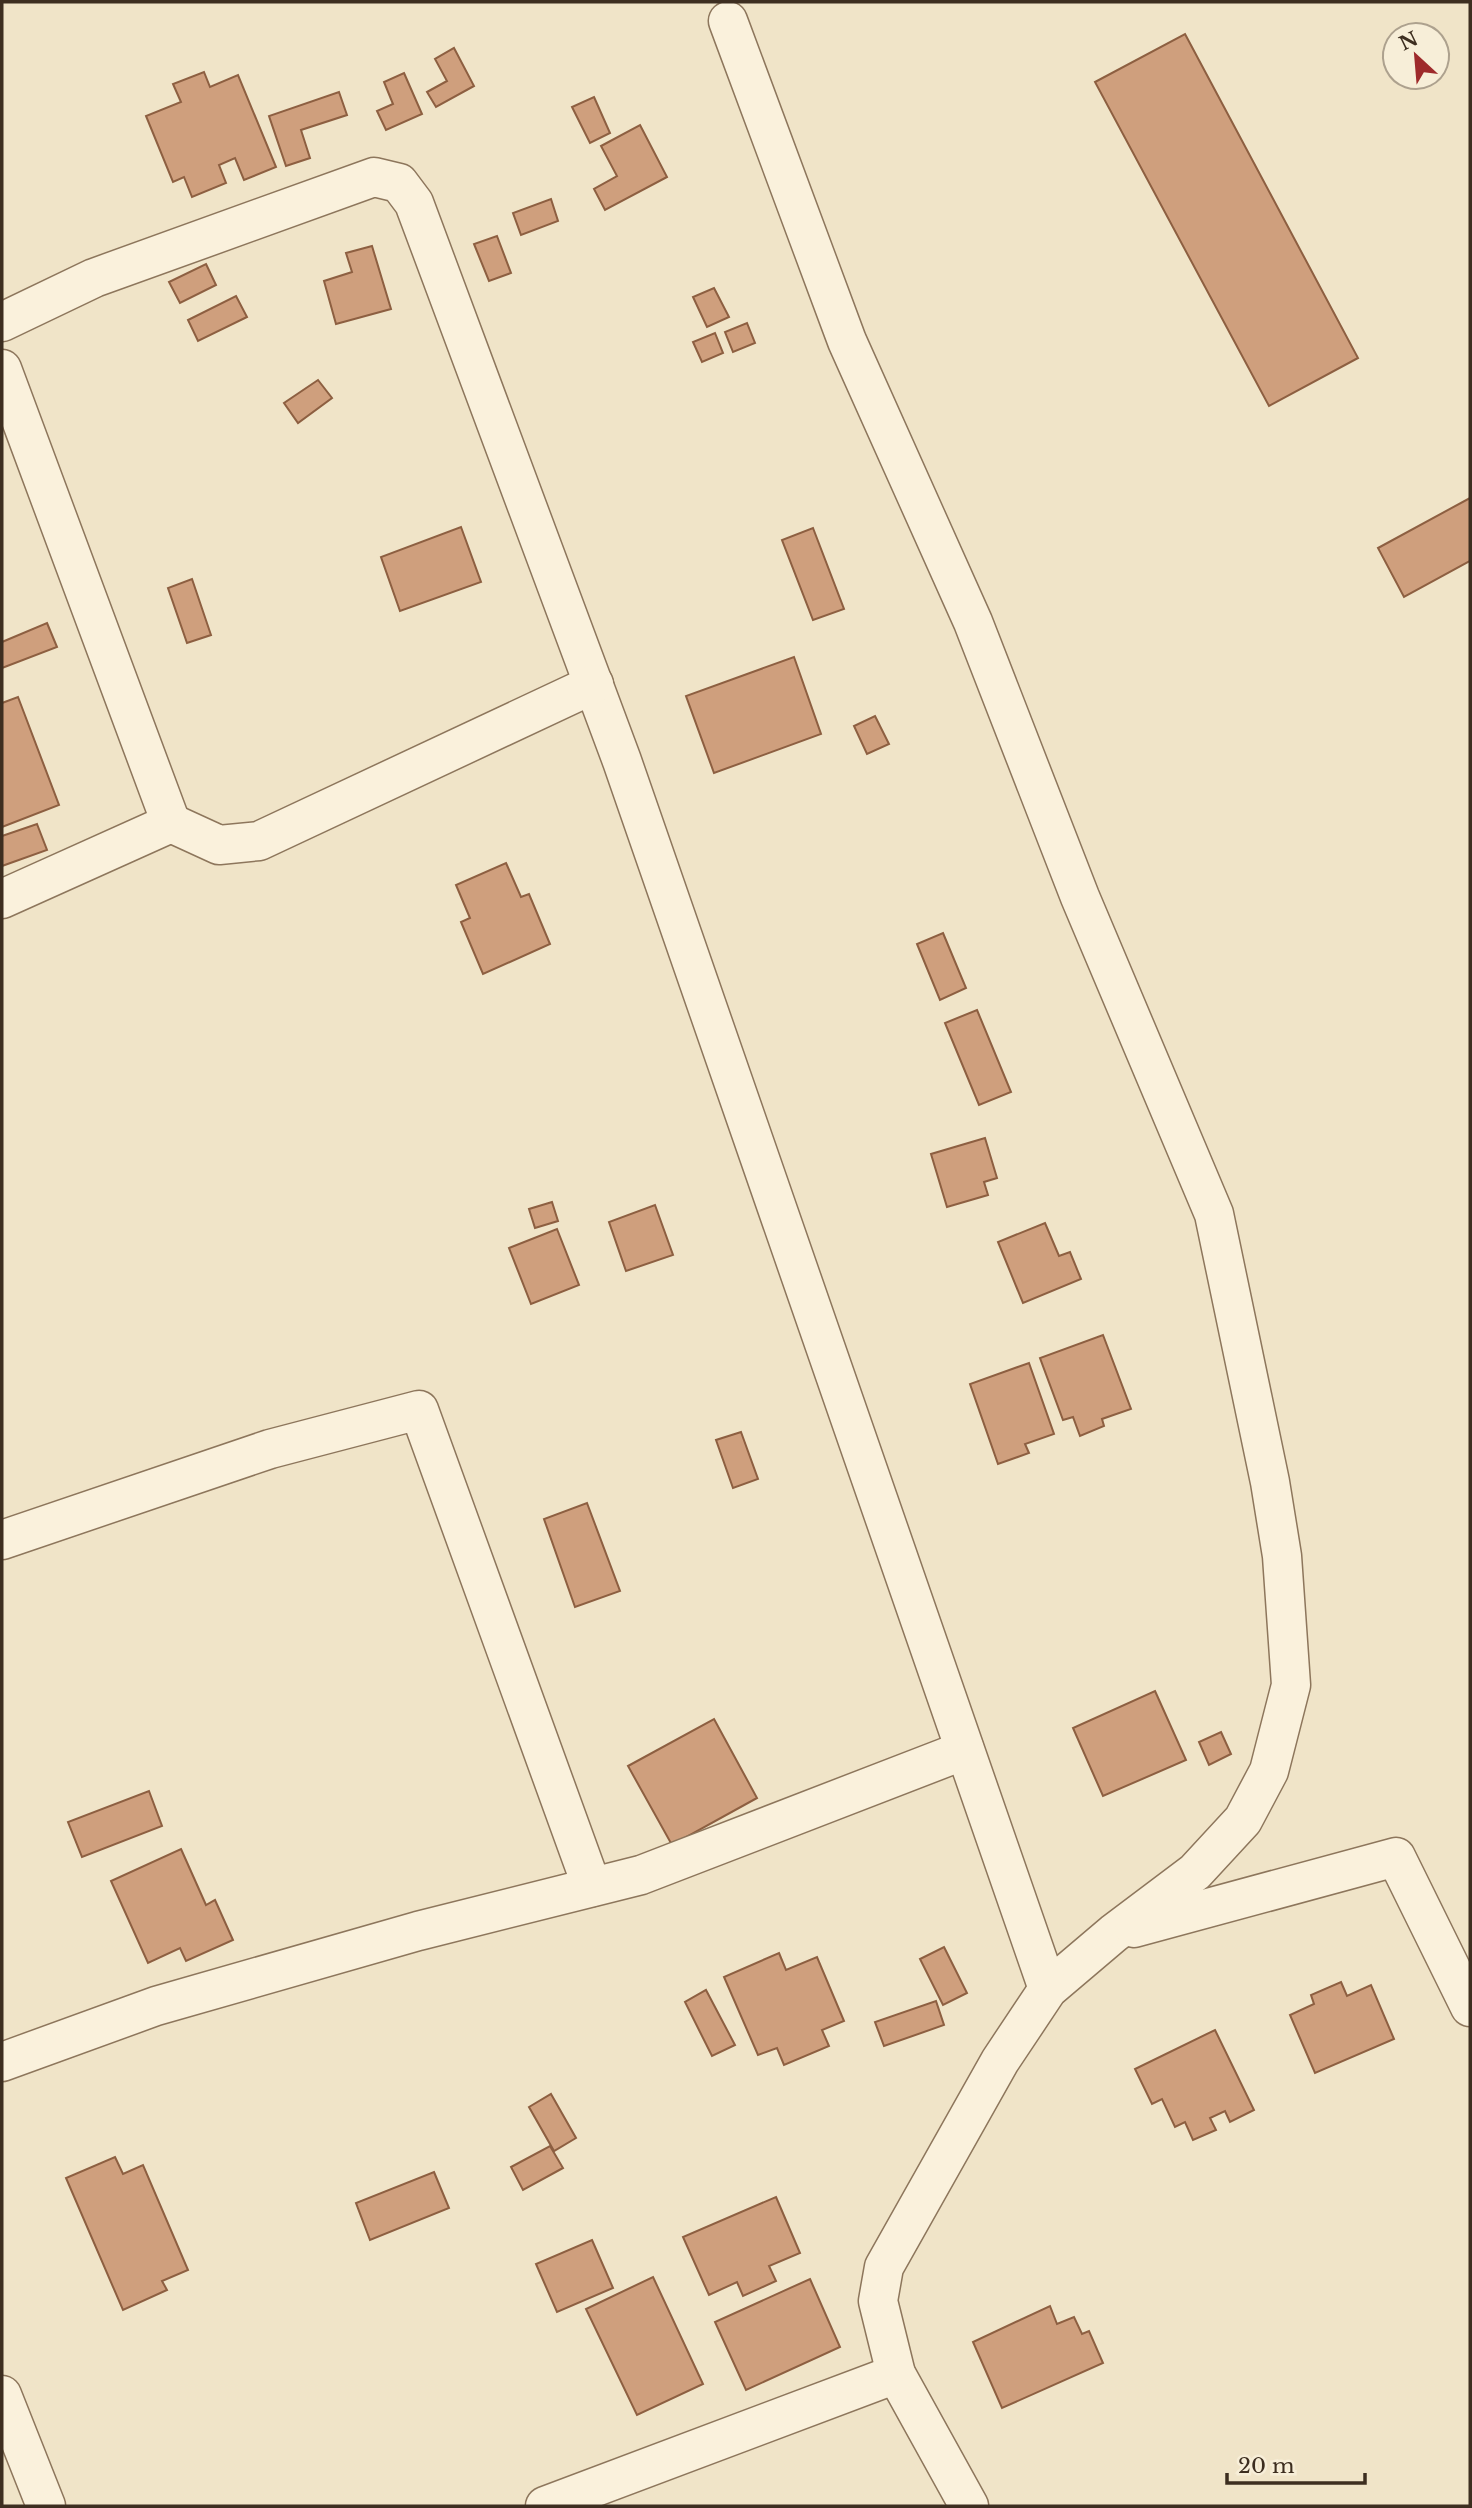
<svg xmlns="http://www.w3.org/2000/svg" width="1472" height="2508" font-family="'Libre Baskerville',serif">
<rect width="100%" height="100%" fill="#f0e4c8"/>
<!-- building -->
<g fill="#cf9f7d" stroke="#8d5f41" stroke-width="2">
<path d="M1185,34L1358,358L1269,406L1095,82Z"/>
<path d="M454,48L474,86L436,107L427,92L447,81L435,59Z"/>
<path d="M204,72L210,87L238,75L276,167L244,180L235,158L219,165L226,183L192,197L184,177L173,182L146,116L181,102L173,84Z"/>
<path d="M404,73L422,114L386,130L377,111L393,104L384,82Z"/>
<path d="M339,92L347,115L301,130L310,158L286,166L269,116Z"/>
<path d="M594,97L610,133L590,143L572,107Z"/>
<path d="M640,125L667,177L605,210L594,189L617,176L601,146Z"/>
<path d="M551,199L558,221L521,235L513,213Z"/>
<path d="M497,236L511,273L489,281L474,244Z"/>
<path d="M372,246L391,309L336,324L324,281L352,272L346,253Z"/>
<path d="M206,264L216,285L180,303L169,282Z"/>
<path d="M714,288L729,317L707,327L693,297Z"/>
<path d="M236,296L247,317L198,341L188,320Z"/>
<path d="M747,323L755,343L733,352L725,332Z"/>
<path d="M715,333L723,353L702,362L693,342Z"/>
<path d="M318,380L332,398L298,423L284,403Z"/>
<path d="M1470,498V561L1404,597L1378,548Z"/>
<path d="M461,527L481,582L400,611L381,557Z"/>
<path d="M813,528L844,609L813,620L782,540Z"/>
<path d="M192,579L211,635L187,643L168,588Z"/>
<path d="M47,623L57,647L2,668V642Z"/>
<path d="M794,657L821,734L714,773L686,696Z"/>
<path d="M18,697L59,805L2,827V703Z"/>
<path d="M875,716L889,744L867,754L854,726Z"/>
<path d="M37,824L47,850L2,866V836Z"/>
<path d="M506,863L521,897L529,894L550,944L483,974L461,922L470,918L456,885Z"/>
<path d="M943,933L966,988L940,1000L917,944Z"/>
<path d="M977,1010L1011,1092L979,1105L945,1023Z"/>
<path d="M985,1138L997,1178L984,1182L988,1195L947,1207L931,1154Z"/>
<path d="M552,1202L558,1221L535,1228L529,1209Z"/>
<path d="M655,1205L673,1255L626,1271L609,1222Z"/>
<path d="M1045,1223L1059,1256L1070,1252L1081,1279L1023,1303L998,1242Z"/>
<path d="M557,1229L579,1285L531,1304L509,1248Z"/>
<path d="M1103,1335L1131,1409L1102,1419L1104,1426L1080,1436L1073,1417L1063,1420L1040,1358Z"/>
<path d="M1029,1363L1054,1434L1025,1444L1029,1453L998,1464L970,1384Z"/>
<path d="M741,1432L758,1479L733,1488L716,1440Z"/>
<path d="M587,1503L620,1591L575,1607L544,1519Z"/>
<path d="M1155,1691L1186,1760L1103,1796L1073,1728Z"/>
<path d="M714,1719L757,1798L672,1845L628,1766Z"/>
<path d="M1221,1732L1231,1754L1209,1765L1199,1742Z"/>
<path d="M149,1791L162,1826L82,1857L68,1822Z"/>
<path d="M181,1849L206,1905L215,1900L233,1940L186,1961L180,1948L148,1963L111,1881Z"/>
<path d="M944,1947L967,1993L943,2005L920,1959Z"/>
<path d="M779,1953L786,1970L817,1957L844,2021L822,2030L829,2046L784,2065L777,2048L758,2055L724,1977Z"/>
<path d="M1341,1982L1347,1996L1371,1985L1394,2039L1315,2073L1290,2015L1314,2004L1311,1995Z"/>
<path d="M706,1990L735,2045L712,2056L685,2002Z"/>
<path d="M936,2001L944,2025L884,2046L875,2022Z"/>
<path d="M1215,2030L1254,2110L1230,2122L1225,2111L1210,2118L1216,2130L1193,2140L1185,2122L1175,2127L1162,2099L1152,2104L1135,2069Z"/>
<path d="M551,2094L576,2138L554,2151L529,2107Z"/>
<path d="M550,2146L563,2168L523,2190L511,2167Z"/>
<path d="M115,2157L123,2174L143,2165L188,2270L162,2281L167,2290L123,2310L66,2178Z"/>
<path d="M434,2172L449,2208L370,2240L356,2203Z"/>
<path d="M776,2197L800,2253L769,2266L776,2281L743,2296L737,2282L709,2295L683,2237Z"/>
<path d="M592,2240L613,2288L557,2312L536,2264Z"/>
<path d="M653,2277L703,2384L637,2415L586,2309Z"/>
<path d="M810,2279L840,2347L746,2390L715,2322Z"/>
<path d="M1050,2306L1057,2324L1074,2317L1082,2334L1089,2331L1103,2363L1002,2408L973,2342Z"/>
</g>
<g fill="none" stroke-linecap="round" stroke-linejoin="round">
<!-- street casing -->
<g stroke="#8d765c" stroke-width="41">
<g id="street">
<path d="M728,21L847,341L973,622L1080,897L1214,1214L1270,1482L1282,1556L1291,1685L1269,1771L1243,1820L1195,1872L1114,1933L1048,1989L1000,2061L884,2267L878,2301L896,2374L969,2506"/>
<path d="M2,322L94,278L374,177L399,183L414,203L622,761L1048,1989"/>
<path d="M2,369L171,823"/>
<path d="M2,899L171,823L219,845L259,841L594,684"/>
<path d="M2,1540L270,1449L419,1410L592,1887"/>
<path d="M1134,1928L1396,1857L1470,2007"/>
<path d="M2,2062L156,2006L418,1931L641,1875L957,1753L964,1748"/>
<path d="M2,2395L46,2506"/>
<path d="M545,2506L896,2374"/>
</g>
</g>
<!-- street -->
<use href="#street" stroke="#faf1dc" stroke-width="38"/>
</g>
<!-- border -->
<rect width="1472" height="2508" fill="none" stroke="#3d2e20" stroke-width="7"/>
<!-- north arrow -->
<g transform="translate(1416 56) rotate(334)"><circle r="33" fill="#f7eed8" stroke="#ada18e" stroke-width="2"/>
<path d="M0-5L12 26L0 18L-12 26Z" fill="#9e2a2b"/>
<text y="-10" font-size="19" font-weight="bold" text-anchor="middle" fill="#3d2e20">N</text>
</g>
<!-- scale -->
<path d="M1227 2473v10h138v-10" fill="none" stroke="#3d2e20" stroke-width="3.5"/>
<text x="1238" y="2473" font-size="21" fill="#3d2e20" stroke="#f7eed8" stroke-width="5" paint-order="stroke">20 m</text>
</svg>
